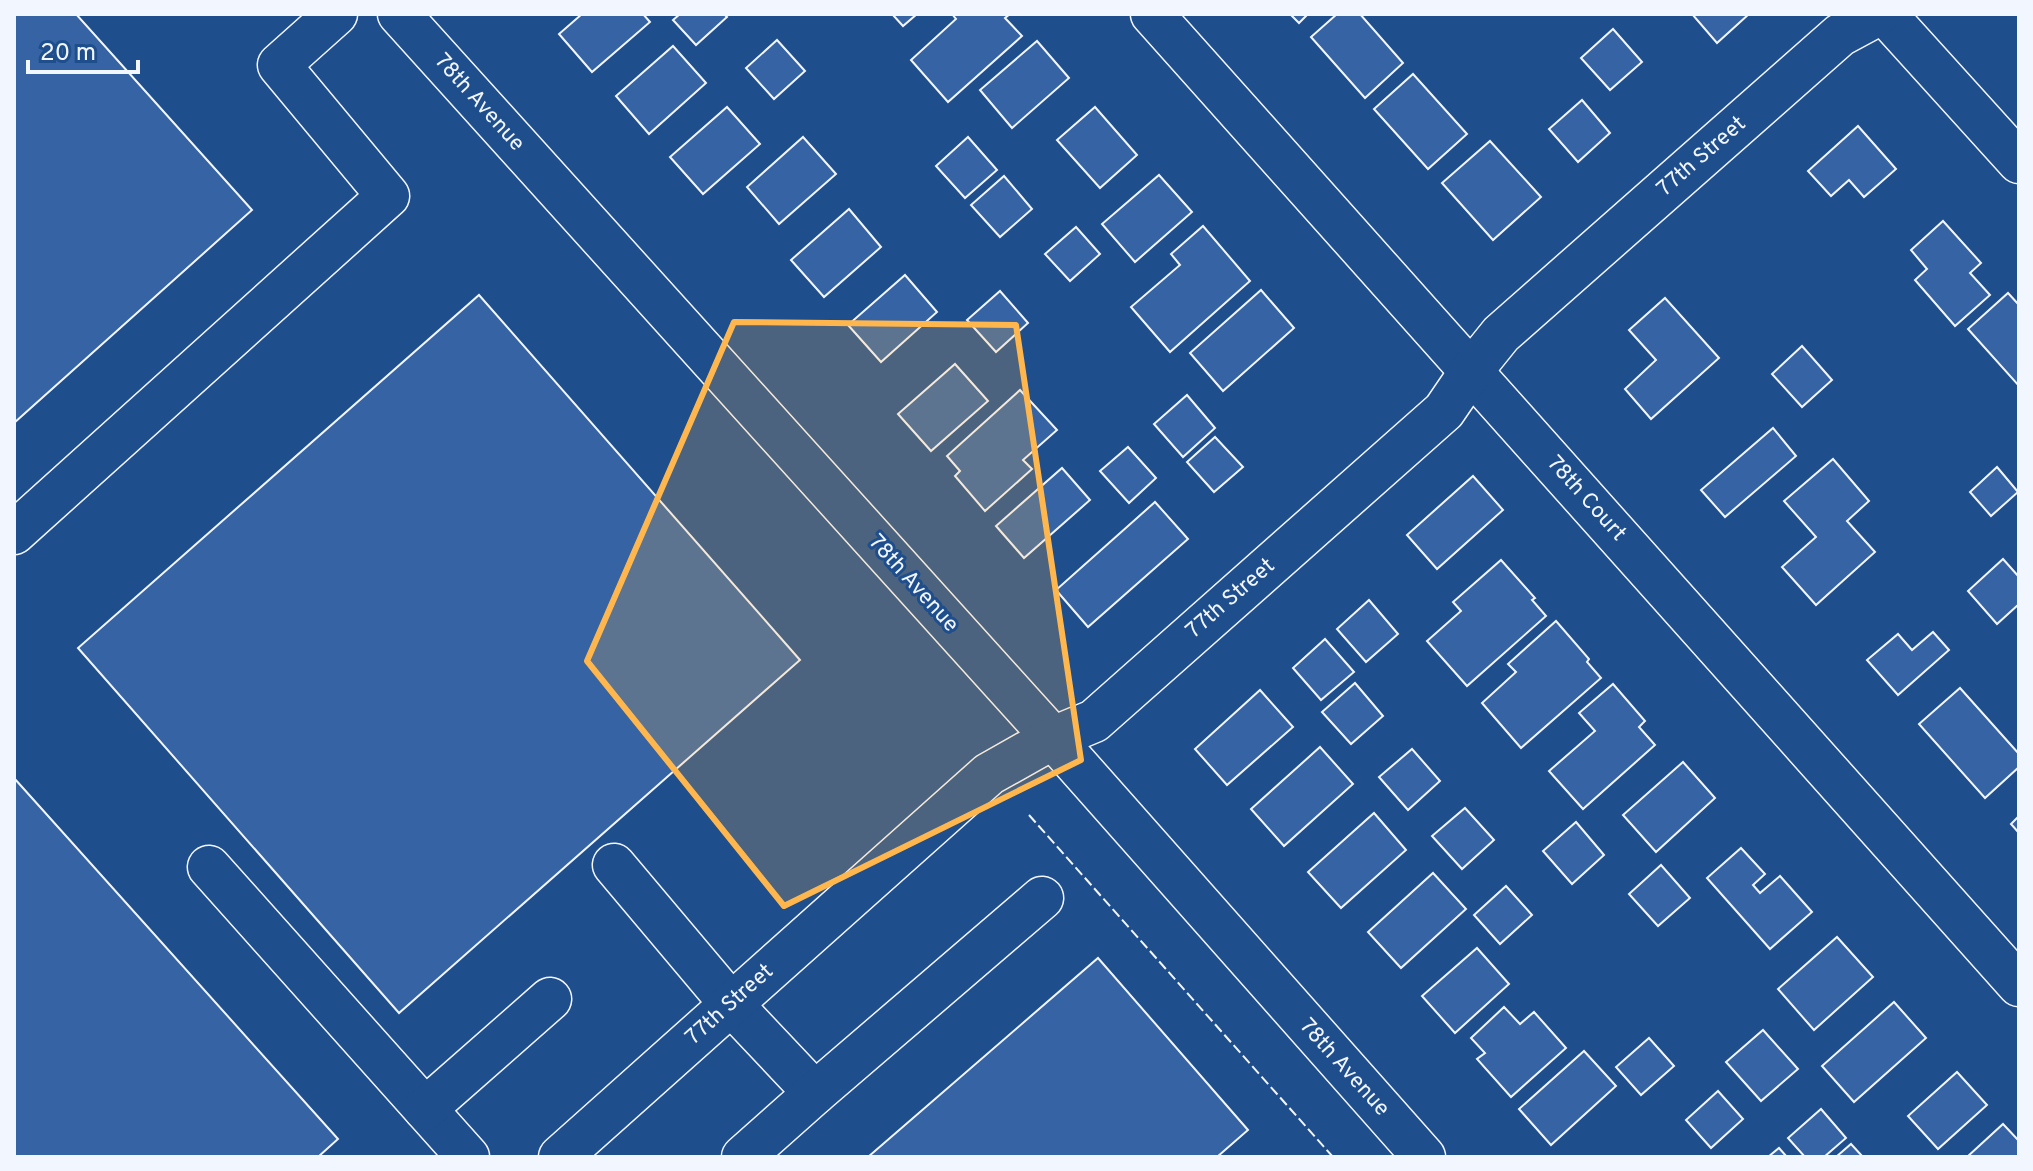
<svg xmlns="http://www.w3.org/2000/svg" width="2033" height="1171" font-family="Overpass,sans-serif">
<rect width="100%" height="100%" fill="#1f4e8c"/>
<!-- building -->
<g fill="#3563a3" stroke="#f2f6ff" stroke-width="2">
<path d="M14,14H76L252,210L14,423Z"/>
<path d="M582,14H643L650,22L592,72L559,34Z"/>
<path d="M680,14H724L727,17L696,45L673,20Z"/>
<path d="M892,14H917L903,26Z"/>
<path d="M952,14H1010L1005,18L1022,36L948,102L911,60L956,19Z"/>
<path d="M1290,14H1308L1299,23Z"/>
<path d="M1337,14H1360L1403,63L1365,98L1311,37Z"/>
<path d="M1692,14H1749L1717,43Z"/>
<path d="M1613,29L1642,62L1610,90L1581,58Z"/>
<path d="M777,40L805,71L774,99L746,68Z"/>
<path d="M1037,41L1069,78L1012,128L980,90Z"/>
<path d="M673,46L706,83L649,134L616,96Z"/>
<path d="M1413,74L1467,134L1428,169L1374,109Z"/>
<path d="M1582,100L1610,133L1578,162L1549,129Z"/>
<path d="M727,107L760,144L703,194L670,157Z"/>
<path d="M1095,107L1137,155L1100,188L1057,140Z"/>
<path d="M1858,126L1896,169L1864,197L1849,180L1831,196L1808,171Z"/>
<path d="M803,137L836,174L779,224L747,187Z"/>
<path d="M968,137L997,170L965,198L936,166Z"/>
<path d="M1490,141L1541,197L1493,240L1442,183Z"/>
<path d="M1159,175L1192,212L1135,262L1102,224Z"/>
<path d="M1004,176L1032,209L1000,237L971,205Z"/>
<path d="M849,209L881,247L824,297L791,260Z"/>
<path d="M1943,221L1981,263L1970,273L1990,295L1955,326L1915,280L1927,269L1911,250Z"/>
<path d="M1203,226L1250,281L1170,352L1131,307L1180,265L1171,254Z"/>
<path d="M1076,227L1100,254L1070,281L1045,254Z"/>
<path d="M905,275L937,312L881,362L848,325Z"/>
<path d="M1261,290L1294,328L1223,391L1190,353Z"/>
<path d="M1000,291L1028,323L996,352L967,320Z"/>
<path d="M2008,293L2019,305V386L1968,329Z"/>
<path d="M479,295L800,660L399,1013L78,648Z"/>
<path d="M1665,298L1719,358L1651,419L1625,389L1656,360L1629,330Z"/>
<path d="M1802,346L1832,380L1802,407L1772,374Z"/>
<path d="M955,364L988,401L931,451L898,414Z"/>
<path d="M1020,390L1057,430L1023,460L1032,469L985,511L955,476L960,471L947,456Z"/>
<path d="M1187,395L1215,428L1183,457L1154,424Z"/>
<path d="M1773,428L1796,456L1725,517L1701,490Z"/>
<path d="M1215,437L1243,467L1214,492L1187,462Z"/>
<path d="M1128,447L1156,478L1129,503L1100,471Z"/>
<path d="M1833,459L1869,501L1847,521L1875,552L1816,605L1782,567L1816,537L1784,501Z"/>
<path d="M1997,467L2018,492L1991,516L1970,492Z"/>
<path d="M1062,468L1090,500L1024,558L996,526Z"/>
<path d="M1473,476L1503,510L1437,569L1407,535Z"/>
<path d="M1155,502L1188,539L1088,627L1056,590Z"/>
<path d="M2003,559L2019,577V604L1997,624L1968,591Z"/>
<path d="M1501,560L1535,598L1532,600L1546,616L1467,686L1427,641L1461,611L1453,602Z"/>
<path d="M1369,600L1398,634L1366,662L1337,629Z"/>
<path d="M1556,621L1589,659L1587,662L1601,678L1521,748L1482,703L1516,672L1508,664Z"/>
<path d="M1933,632L1949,650L1898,695L1867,660L1898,634L1912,650Z"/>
<path d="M1325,639L1354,672L1321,700L1293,668Z"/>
<path d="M1355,683L1383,716L1351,744L1322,712Z"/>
<path d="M1613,684L1645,721L1639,727L1655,745L1583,809L1549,771L1595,731L1579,713Z"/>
<path d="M1960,688L2019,754V767L1985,798L1919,724Z"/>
<path d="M1260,690L1293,727L1227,785L1195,749Z"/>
<path d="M1320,747L1353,784L1284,846L1251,809Z"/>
<path d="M1412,749L1440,781L1408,810L1379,777Z"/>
<path d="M1683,762L1715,798L1656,852L1623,815Z"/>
<path d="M14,778L338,1139L318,1157H14Z"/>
<path d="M1465,808L1494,840L1462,869L1432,836Z"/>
<path d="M1374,813L1406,850L1341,908L1308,872Z"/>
<path d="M2019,816V833L2011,824Z"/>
<path d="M1576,822L1604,855L1572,884L1543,851Z"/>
<path d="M1741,848L1765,874L1753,885L1760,893L1780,876L1812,912L1770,949L1707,878Z"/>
<path d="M1661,865L1690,898L1658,926L1629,894Z"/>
<path d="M1433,873L1466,909L1401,968L1368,932Z"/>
<path d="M1506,886L1532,915L1500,944L1474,915Z"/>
<path d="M1837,937L1873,977L1814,1030L1778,989Z"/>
<path d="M1477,948L1509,984L1455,1033L1422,996Z"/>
<path d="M1098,958L1248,1130L1217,1157H868Z"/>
<path d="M1894,1002L1926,1038L1854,1102L1822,1066Z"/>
<path d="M1504,1007L1520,1024L1534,1012L1566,1048L1511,1097L1477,1059L1485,1053L1471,1038Z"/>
<path d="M1763,1030L1798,1069L1761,1101L1726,1062Z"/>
<path d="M1649,1038L1674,1066L1641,1095L1616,1067Z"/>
<path d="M1584,1051L1616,1086L1551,1145L1519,1109Z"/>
<path d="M1957,1072L1987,1105L1938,1149L1908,1116Z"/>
<path d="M1718,1091L1743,1119L1711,1148L1686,1120Z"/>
<path d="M1821,1109L1846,1138L1824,1157H1805L1788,1138Z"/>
<path d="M2003,1124L2019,1141V1157H1967Z"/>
<path d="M1851,1144L1863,1157H1836Z"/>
<path d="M1779,1148L1787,1157H1768Z"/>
</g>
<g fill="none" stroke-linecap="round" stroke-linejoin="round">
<!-- minor casing -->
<g stroke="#f2f6ff" stroke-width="45">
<g id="minor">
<path d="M399,14L1053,738L1424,1157"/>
<path d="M1152,14L2019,985"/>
<path d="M1885,14L2019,162"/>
<path d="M14,533L388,196L279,65L336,14"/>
<path d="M614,865L731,1004L815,1093"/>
<path d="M209,867L468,1157"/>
<path d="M425,1109L550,999"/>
<path d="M560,1157L989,774L1053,738L1094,721L1444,411L1472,370L1501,334L1840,35L1879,14"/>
<path d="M743,1157L815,1093L1042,898"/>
</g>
</g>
<!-- minor -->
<use href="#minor" stroke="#1f4e8c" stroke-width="42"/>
<!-- fence -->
<path stroke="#f2f6ff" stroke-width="2" stroke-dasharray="10 4" stroke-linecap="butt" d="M1029,815L1333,1157"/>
</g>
<!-- marked area -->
<path fill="#ffb74d" fill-opacity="0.2" stroke="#ffb74d" stroke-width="6" stroke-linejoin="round" d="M734,322L1016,325L1081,760L784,906L587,661Z"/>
<g text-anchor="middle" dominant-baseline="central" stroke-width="6" stroke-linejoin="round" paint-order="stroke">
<!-- street labels -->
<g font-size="22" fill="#f2f6ff" stroke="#1f4e8c">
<text transform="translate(479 103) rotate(48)">78th Avenue</text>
<text transform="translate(1702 157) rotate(-41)">77th Street</text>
<text transform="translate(1586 499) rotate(48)">78th Court</text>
<text transform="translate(913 584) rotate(48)">78th Avenue</text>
<text transform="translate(1231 599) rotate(-41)">77th Street</text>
<text transform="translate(730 1005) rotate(-42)">77th Street</text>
<text transform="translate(1344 1068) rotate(48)">78th Avenue</text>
</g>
</g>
<!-- border -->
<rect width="2033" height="1171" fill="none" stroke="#f2f6ff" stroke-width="32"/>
<!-- scale -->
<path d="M28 60v12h110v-12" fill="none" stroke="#f2f6ff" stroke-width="4"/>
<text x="40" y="60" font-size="24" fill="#f2f6ff" stroke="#1f4e8c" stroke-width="6" paint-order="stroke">20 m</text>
</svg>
